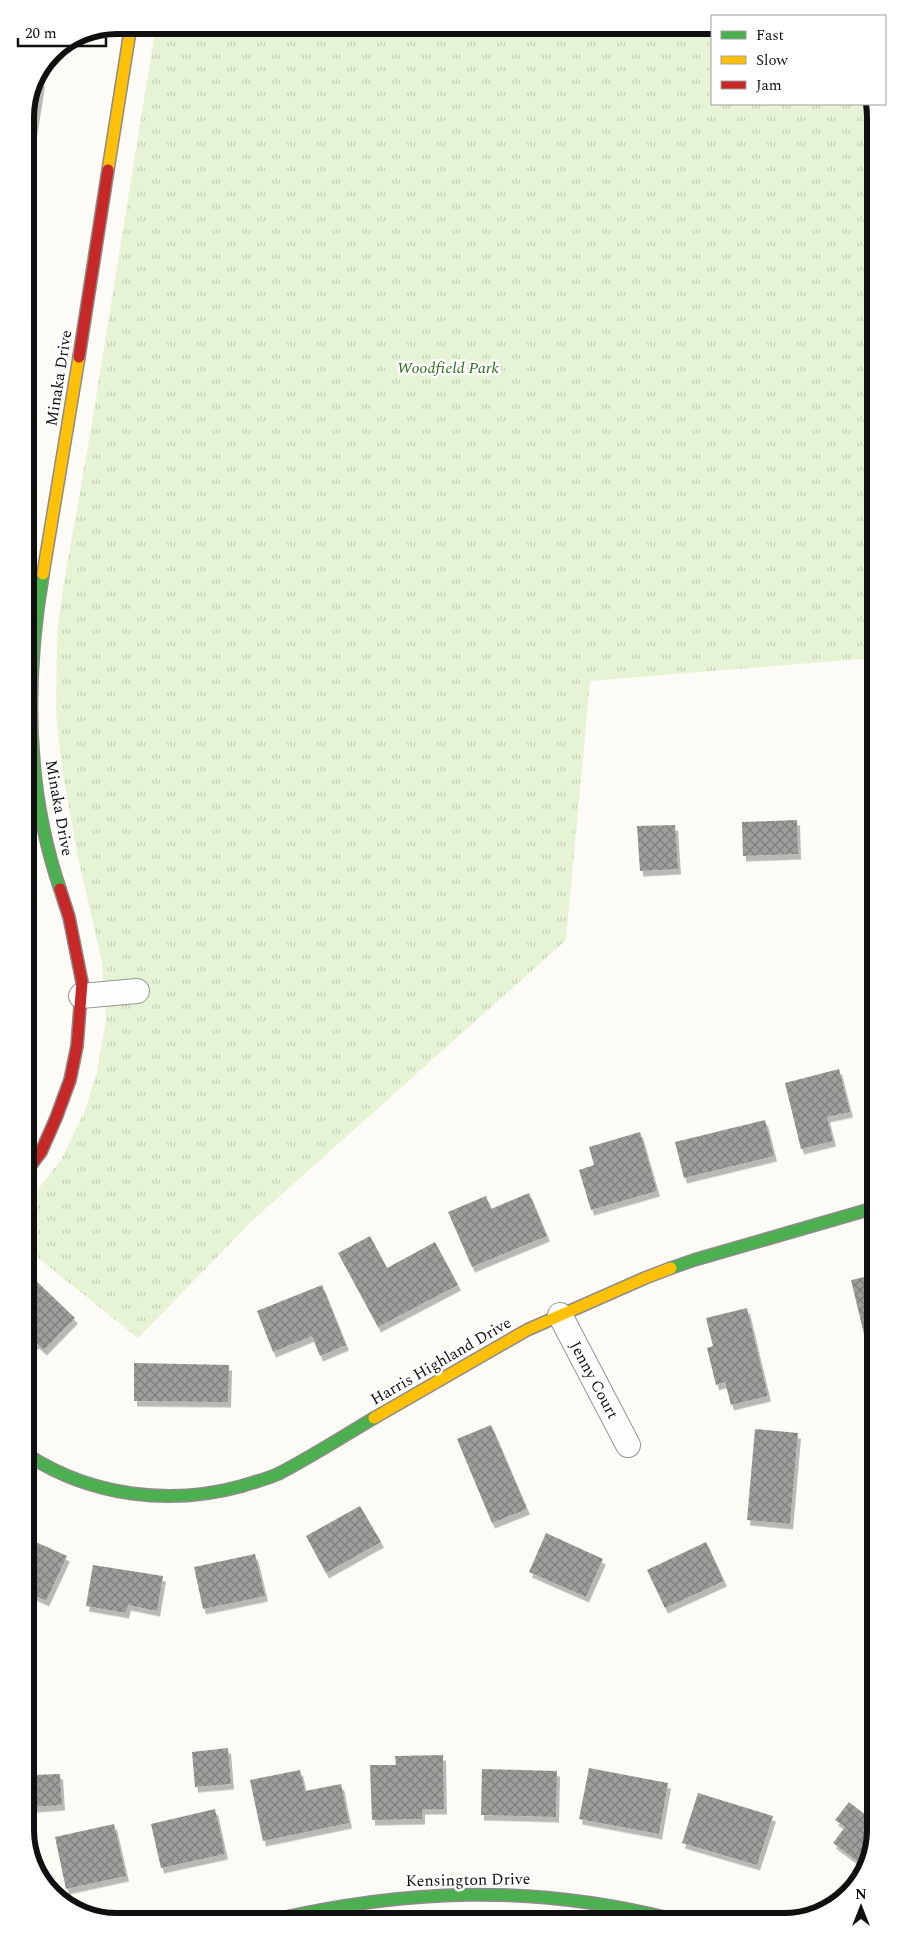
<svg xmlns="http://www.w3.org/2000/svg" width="901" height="1947" font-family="Spectral,serif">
<defs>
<pattern id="park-tufts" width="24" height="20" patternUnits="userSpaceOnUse" patternTransform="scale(1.25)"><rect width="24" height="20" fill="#e7f3d5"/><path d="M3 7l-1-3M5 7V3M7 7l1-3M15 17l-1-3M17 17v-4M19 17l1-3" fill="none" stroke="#c5cfb6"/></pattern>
<pattern id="building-cross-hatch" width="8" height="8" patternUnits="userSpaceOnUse" patternTransform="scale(1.25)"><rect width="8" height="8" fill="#a09e9b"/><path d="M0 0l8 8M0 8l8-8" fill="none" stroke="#817f7d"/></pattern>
<filter id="shadow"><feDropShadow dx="3" dy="5.5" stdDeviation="0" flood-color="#0004"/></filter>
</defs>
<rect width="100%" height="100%" fill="#fcfbf6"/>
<!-- park -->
<path fill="url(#park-tufts)" d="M156,25H712V104H871L873,658L590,681L566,940L252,1221L138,1338L28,1250V1202L61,1160L85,1110L97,1072L106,1020L102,962L77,853L62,769L56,713L57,635L63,588L91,429Z"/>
<!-- building -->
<g fill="url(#building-cross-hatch)" filter="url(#shadow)">
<path d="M39,80L42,81L28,169H25V111Z"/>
<path d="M797,820L798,854L743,856L742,822Z"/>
<path d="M675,825L678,869L640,871L637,826Z"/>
<path d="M839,1069L850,1112L827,1117L833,1141L801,1149L785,1083Z"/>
<path d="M765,1120L774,1156L684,1178L675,1142Z"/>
<path d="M640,1132L657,1191L591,1210L579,1170L594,1165L589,1147Z"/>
<path d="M529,1193L547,1236L472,1267L448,1212L486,1196L491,1209Z"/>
<path d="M370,1236L387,1268L435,1242L458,1285L378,1327L338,1253Z"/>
<path d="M874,1275L875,1332L864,1334L851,1280Z"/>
<path d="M31,1276L75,1318L44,1350L36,1343L29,1350L28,1279Z"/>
<path d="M322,1285L346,1345L320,1356L312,1336L273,1352L257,1311Z"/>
<path d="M747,1308L768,1396L731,1405L725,1382L716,1385L707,1348L713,1346L706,1318Z"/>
<path d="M134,1363L229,1365L228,1402L134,1401Z"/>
<path d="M491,1425L527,1509L492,1523L457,1439Z"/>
<path d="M755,1429L798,1433L790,1524L747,1520Z"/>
<path d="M360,1506L381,1542L326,1573L306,1536Z"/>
<path d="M546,1533L603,1559L586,1597L529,1572Z"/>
<path d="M29,1539L67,1556L46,1601L29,1593Z"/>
<path d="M706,1542L724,1581L665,1608L647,1570Z"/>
<path d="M255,1554L265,1596L203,1609L194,1567Z"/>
<path d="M93,1565L163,1576L157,1611L128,1605L126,1613L86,1606Z"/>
<path d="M228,1748L231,1784L195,1787L192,1752Z"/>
<path d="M443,1755L444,1809H422V1819L372,1820L370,1765H396L395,1756Z"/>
<path d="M589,1768L668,1783L659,1834L579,1819Z"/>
<path d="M482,1769L557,1771L556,1817L481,1815Z"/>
<path d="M300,1770L305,1791L341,1784L349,1823L263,1841L250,1780Z"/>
<path d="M60,1774L62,1805L33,1807L30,1775Z"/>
<path d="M698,1793L773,1816L757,1865L682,1843Z"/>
<path d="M849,1802L876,1823V1830L865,1867L833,1843L845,1827L835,1820Z"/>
<path d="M215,1809L225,1854L161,1868L151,1824Z"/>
<path d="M114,1824L126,1876L66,1889L55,1837Z"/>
</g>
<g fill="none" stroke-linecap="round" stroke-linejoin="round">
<!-- street casing -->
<g stroke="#969694" stroke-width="26">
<g id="street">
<path d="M81,996L137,991"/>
<path d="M560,1315L628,1445"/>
</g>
</g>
<!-- fast casing -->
<g stroke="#8d8c8a" stroke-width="14">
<g id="fast">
<path d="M43,574C25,680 25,786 60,889"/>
<path d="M671,1268L694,1260L874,1208"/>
<path d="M29,1456C92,1496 170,1506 242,1486C254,1482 267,1479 278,1474C311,1457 342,1437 374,1418"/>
<path d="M268,1921C406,1889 529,1884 668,1918"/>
</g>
</g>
<!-- slow casing -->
<g stroke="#8d8c8a" stroke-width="14">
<g id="slow">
<path d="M108,170L131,25"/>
<path d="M43,574L79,357"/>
<path d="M374,1418L527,1330L645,1278L671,1268"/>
</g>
</g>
<!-- jam casing -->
<g stroke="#8d8c8a" stroke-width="14">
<g id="jam">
<path d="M79,357L108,170"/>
<path d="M28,1169L41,1152L56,1118L70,1080L77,1046L82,982L69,917L60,889"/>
</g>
</g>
<!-- street -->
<use href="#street" stroke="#fffefe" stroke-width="24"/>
<!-- fast -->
<use href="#fast" stroke="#4caf50" stroke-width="11"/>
<!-- slow -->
<use href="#slow" stroke="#ffc107" stroke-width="11"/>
<!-- jam -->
<use href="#jam" stroke="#c62828" stroke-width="11"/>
</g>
<g text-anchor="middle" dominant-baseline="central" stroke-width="5" stroke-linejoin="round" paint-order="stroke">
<!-- park labels -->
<g font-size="16" font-style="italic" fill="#2e6c1c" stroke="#fff">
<text x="448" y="368">Woodfield Park</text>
</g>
<!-- street labels -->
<g font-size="16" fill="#101010" stroke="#fff">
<text transform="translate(59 378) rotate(-81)">Minaka Drive</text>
<text transform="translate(59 808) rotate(80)">Minaka Drive</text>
<text transform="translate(441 1361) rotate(-30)">Harris Highland Drive</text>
<text transform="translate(594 1380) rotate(62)">Jenny Court</text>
<text transform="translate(468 1880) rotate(-1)">Kensington Drive</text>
</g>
</g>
<!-- crop -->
<path d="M0 0H901V1947H0ZM117 34H784A83 83 0 0 1 867 117V1830A83 83 0 0 1 784 1913H117A83 83 0 0 1 34 1830V117A83 83 0 0 1 117 34Z" fill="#fff" fill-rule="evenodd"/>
<path fill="none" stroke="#101010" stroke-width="6" d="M117 34H784A83 83 0 0 1 867 117V1830A83 83 0 0 1 784 1913H117A83 83 0 0 1 34 1830V117A83 83 0 0 1 117 34Z"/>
<!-- legend -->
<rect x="711" y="15" width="175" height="90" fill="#ffffff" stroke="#9f9f9f"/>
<rect x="721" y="31" width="25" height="8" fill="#4caf50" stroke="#9f9f9f"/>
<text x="756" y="40" font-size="15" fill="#101010">Fast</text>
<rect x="721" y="56" width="25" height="8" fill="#ffc107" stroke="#9f9f9f"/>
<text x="756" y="65" font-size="15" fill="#101010">Slow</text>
<rect x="721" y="81" width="25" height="8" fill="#c62828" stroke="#9f9f9f"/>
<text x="756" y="90" font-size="15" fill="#101010">Jam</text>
<!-- north arrow -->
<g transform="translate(861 1907)" stroke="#ffffff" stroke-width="4" paint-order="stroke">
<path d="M0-4L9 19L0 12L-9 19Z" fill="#101010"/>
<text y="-8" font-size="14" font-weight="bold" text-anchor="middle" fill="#101010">N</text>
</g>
<!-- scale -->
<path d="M18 38v8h88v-8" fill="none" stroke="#101010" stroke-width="2.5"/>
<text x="25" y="38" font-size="15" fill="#101010" stroke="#ffffff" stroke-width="4" paint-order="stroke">20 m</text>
</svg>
